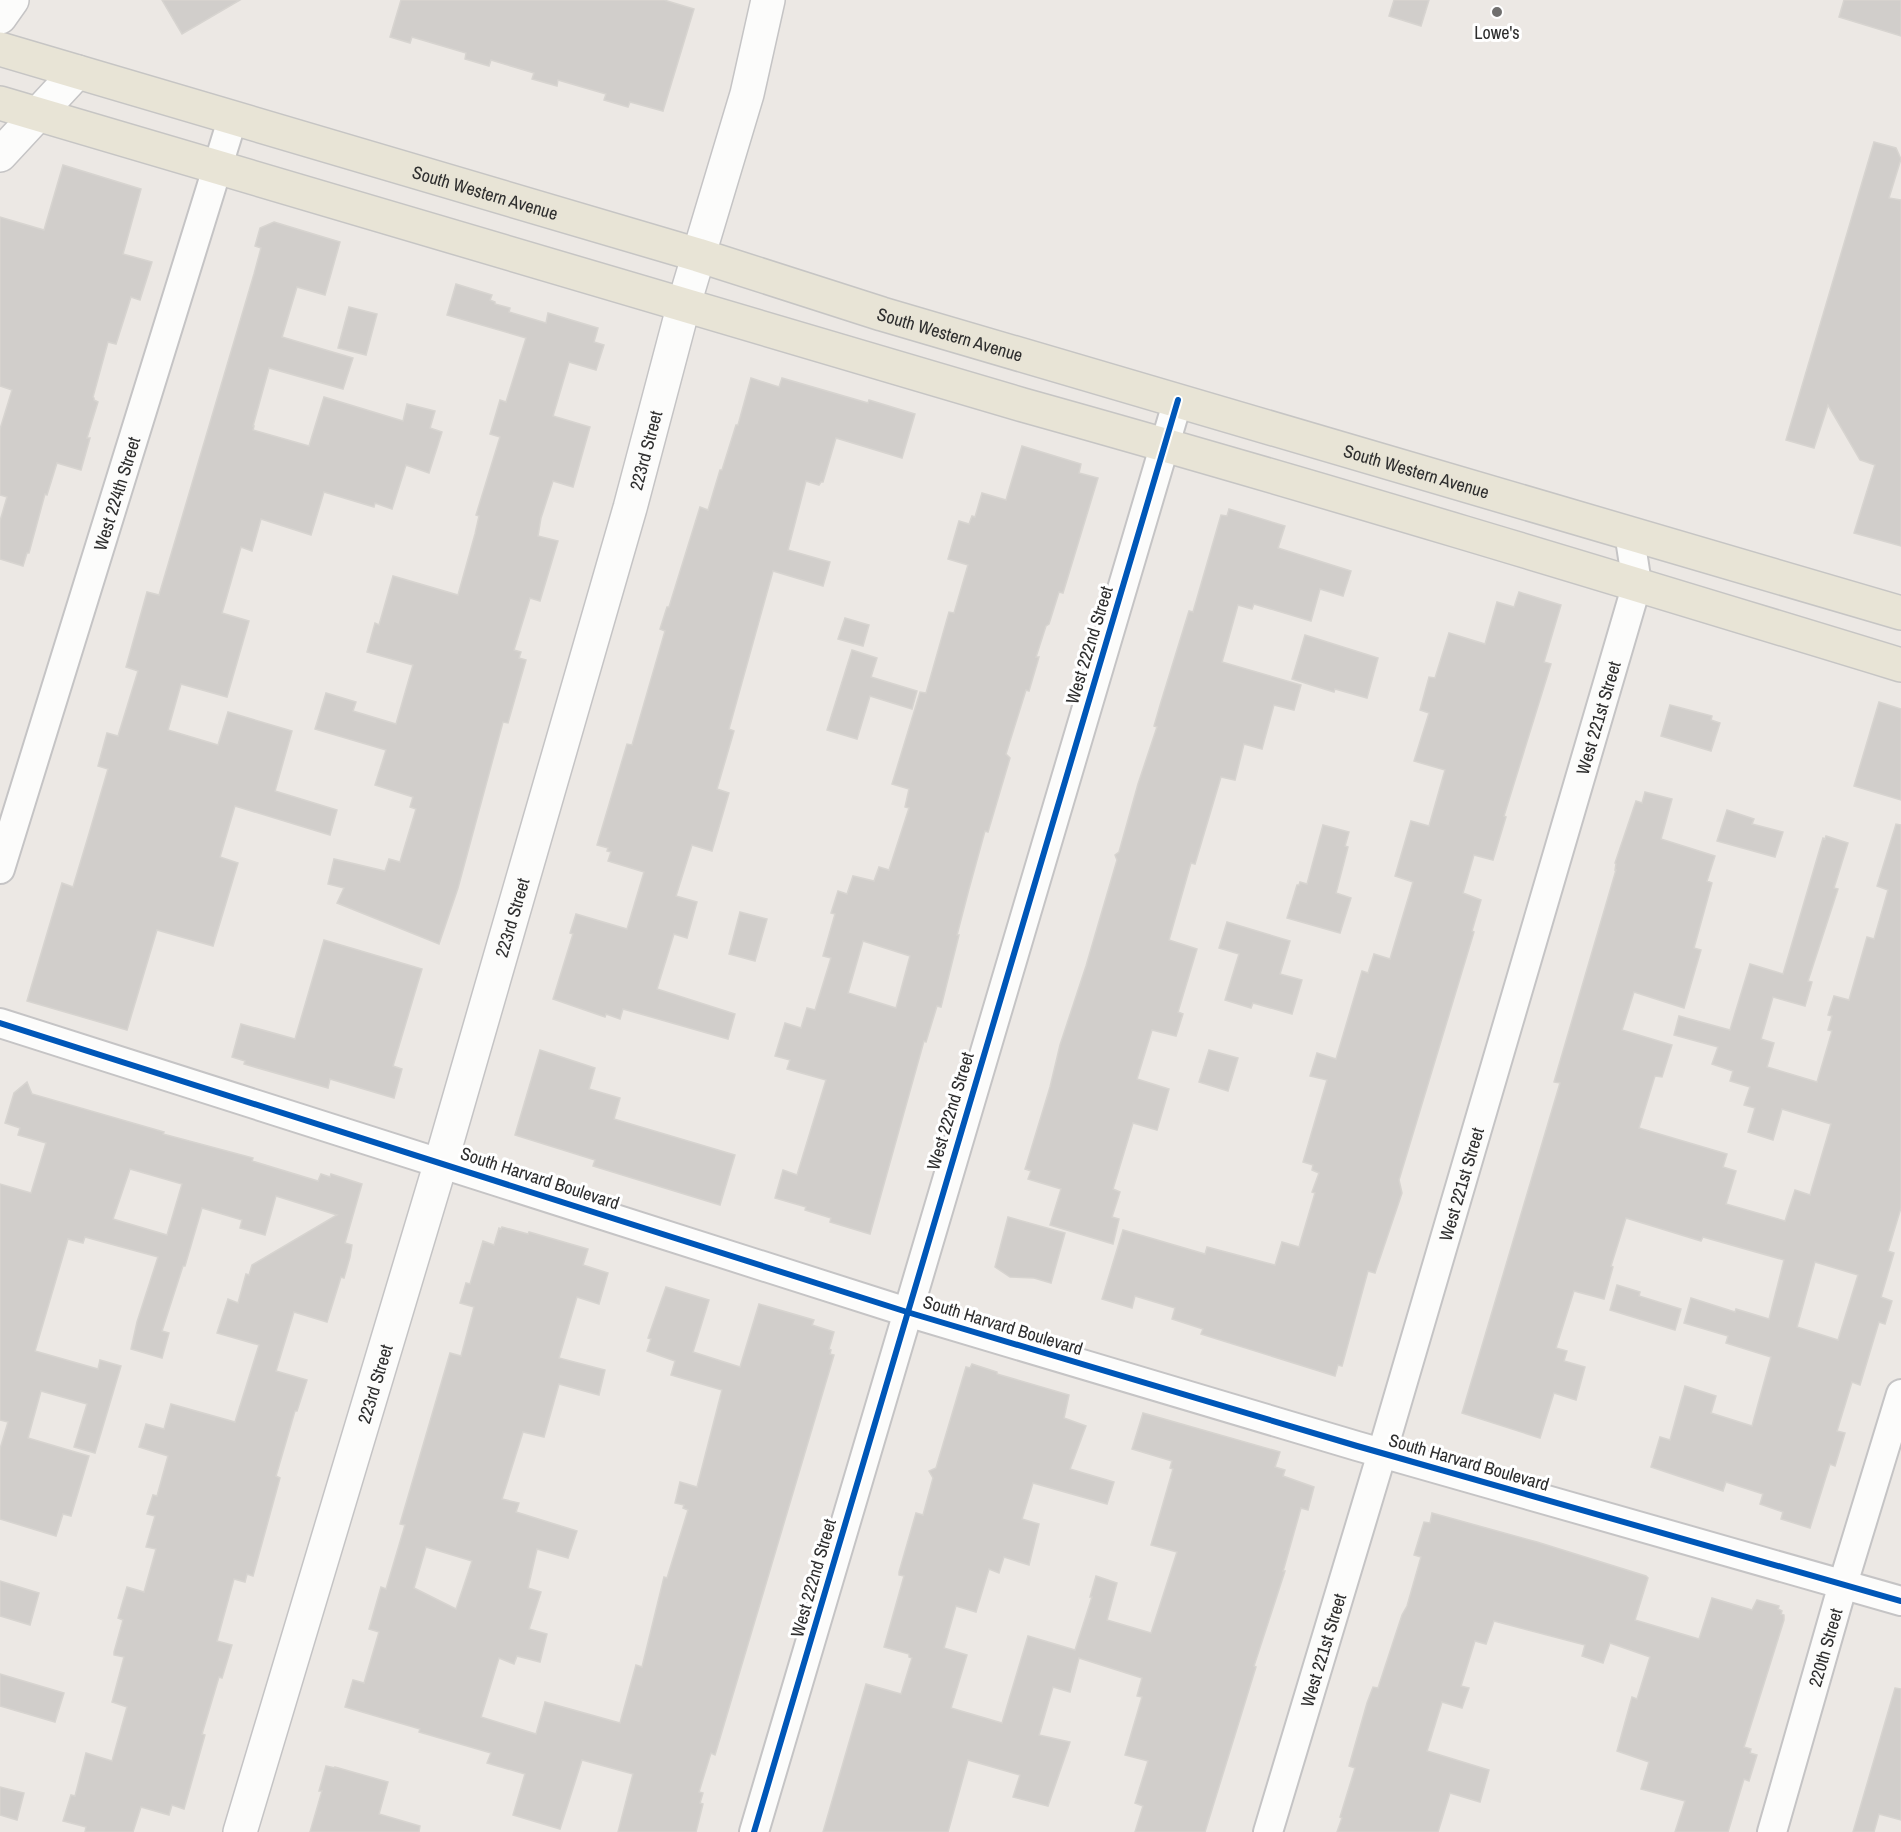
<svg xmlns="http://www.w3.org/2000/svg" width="1901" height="1832" font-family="'Archivo Narrow',sans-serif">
<rect width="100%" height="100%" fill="#ece8e4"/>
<!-- building -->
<g fill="#d1cecb" stroke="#d7d4d0" stroke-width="1.5" fill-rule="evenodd">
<path d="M162,0H240L182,34Z"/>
<path d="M401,0H664L694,9L663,111L630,102L628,107L604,100L606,94L558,80L557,86L532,79L534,73L491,60L489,66L465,59L466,53L412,37L410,43L390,37Z"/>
<path d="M1394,0H1429L1421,26L1389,16Z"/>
<path d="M1844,0H1901V36L1839,17Z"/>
<path d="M1874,142L1896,148L1901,159L1889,198L1901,200V546L1854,533L1875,465L1860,460L1828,405L1814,448L1786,440Z"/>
<path d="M63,165L141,189L123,254L152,262L140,300L131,297L116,344L108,342L93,397L94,398V400L98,402L87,438H90L81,470L57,463L47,495L45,494L29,553H27L23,566L0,559V521L7,497L0,495V429L12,390L0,386V217L44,230Z"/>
<path d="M274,222L340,242L325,295L297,287L282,337L353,358L343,389L269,368L253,426H254L253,430L309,446L324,397L403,421L407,404L435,411L430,428L442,432L429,473L406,465L392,509L375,503L374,507L324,492L311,535L261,519L252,551L241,547L222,613L249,621L227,697L181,684L168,730L218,745L228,712L292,731L275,791L337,810L330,835L235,806L220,857L238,863L213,946L157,930L127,1030L27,1001L62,883L73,887L88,837L108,769L98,766L107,733L118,736L138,671L126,667L147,592L159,595L254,274L261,248L255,246L260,228Z"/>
<path d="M456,284L492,295L490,300L495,302V304L510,308L509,312L546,323L548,313L598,328L594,342L604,345L596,370L569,362L553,416L590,427L573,487L553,481L541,518L538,536L558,541L540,601L530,598L514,650L521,652L519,658L526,660L508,723L503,722L458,888L439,944L337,903L344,888L328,884L334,859L385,871L389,859L400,862L416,809L410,807L413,797L375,785L386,750L315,729L326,693L356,702L353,711L396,724L413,665L367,652L375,623L379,625L393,576L458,595L475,534L479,516L476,515L500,437L490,434L500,400L506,402L526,338L447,315Z"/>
<path d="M349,307L377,314L366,355L338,348Z"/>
<path d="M751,378L779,387L782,378L868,403L869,400L915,414L902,458L836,438L823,482H821L819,485L806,481L788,550L830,562L823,586L773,571L729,729L734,731L717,789L729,793L712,851L692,845L676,896L697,902L687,938L674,934L657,989L735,1014L728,1039L623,1009L620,1019L606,1014L605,1017L553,999L573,934L570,933L576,914L627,929L644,872L608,861L611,852L607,851L608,848L597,845L627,744L632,745L665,631L660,629L667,607H669L700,507L708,510L720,470H722L736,425H738Z"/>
<path d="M1022,446L1081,464L1079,473L1098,478L1063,593L1059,592L1049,624L1046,626L1036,657H1039L1029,691L1026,690L1006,754L1010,758L988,832L985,831L969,889L957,935H959L941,1007L937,1006L926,1042L924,1041L870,1234L830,1222L831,1218L805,1210L806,1207L775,1198L783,1170L797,1175L826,1080L787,1069L790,1060L775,1056L785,1023L801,1028L807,1008L815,1010L831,958L823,956L835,914L831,913L838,891L847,894L853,876L874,881L879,867L889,870L909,808L905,807L909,789L892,784L920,692L926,693L949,612L954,613L968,565L948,559L959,521L969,524L972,516L975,517L982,493L1006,500ZM863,941L910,956L896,1008L848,993Z"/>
<path d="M1229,509L1285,526L1278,548L1351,571L1343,596L1320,589L1311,621L1254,604L1252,609L1238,605L1222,662L1301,685L1294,710L1274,705L1262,749L1244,744L1235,780L1221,777L1195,864L1191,863L1169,940L1197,949L1178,1012L1183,1014L1176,1036L1152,1030L1137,1079L1169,1089L1157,1130L1133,1123L1113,1189L1120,1192L1112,1217L1119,1219L1113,1244L1050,1225L1061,1189L1028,1179L1031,1171L1025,1169L1026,1166L1050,1087L1060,1045L1086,966L1117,860L1115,855L1119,852L1138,784L1157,727L1154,726L1161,702L1189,611L1193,612L1221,515L1227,516Z"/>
<path d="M1519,592L1561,605L1544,662L1551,664L1504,816L1506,817L1493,860L1474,855L1463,893L1481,900L1472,931L1474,932L1399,1180L1402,1193L1375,1273L1368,1271L1342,1366L1338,1365L1335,1376L1201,1334L1203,1329L1172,1319L1175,1308L1135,1296L1132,1308L1102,1299L1123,1230L1205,1254L1207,1247L1275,1265L1282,1242L1299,1247L1315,1193L1312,1192L1319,1173L1312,1170L1313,1165L1303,1162L1327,1080L1310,1076L1317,1053L1336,1059L1362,971L1368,973L1374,954L1390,959L1413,882L1395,876L1411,821L1429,826L1445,770L1414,761L1429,713L1420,710L1429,677L1435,678L1449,633L1485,644L1497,602L1514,607Z"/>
<path d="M845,618L869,625L863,646L838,639Z"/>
<path d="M1305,635L1378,658L1367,698L1335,689L1334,692L1292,679Z"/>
<path d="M852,650L877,658L871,677L917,691L912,709L870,696L857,739L827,730Z"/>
<path d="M1879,702L1901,709V800L1854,786Z"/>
<path d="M1670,705L1712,716L1711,720L1720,723L1711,751L1661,736Z"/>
<path d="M1645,792L1672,799L1661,839L1715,856L1707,881L1712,883L1694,948L1701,950L1684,1008L1634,992L1622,1030L1672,1045L1662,1077L1655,1076L1639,1128L1727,1154L1723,1167L1736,1171L1726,1204L1785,1221L1795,1190L1810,1195L1831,1124L1782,1109L1773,1140L1748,1132L1755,1108L1744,1105L1750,1087L1730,1081L1733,1071L1712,1064L1718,1047L1674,1035L1679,1016L1730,1030L1750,964L1783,974L1823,838L1825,839L1826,836L1848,843L1834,888L1838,889L1808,981L1812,982L1805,1006L1773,997L1761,1039L1774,1043L1767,1067L1817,1082L1832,1031L1828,1030L1832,1016L1828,1015L1834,996L1849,1000L1867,937L1874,939L1888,890L1877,886L1896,824L1901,825V1208L1888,1251L1894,1253L1881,1297L1892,1301L1885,1324L1879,1322L1860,1385L1852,1382L1837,1431L1845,1433L1835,1466L1830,1464L1810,1528L1781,1519L1783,1512L1760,1504L1763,1494L1726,1482L1723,1491L1651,1467L1660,1437L1670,1440L1685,1386L1716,1396L1711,1413L1752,1426L1771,1357L1726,1343L1728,1336L1684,1323L1691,1298L1735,1312L1736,1309L1769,1319L1784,1260L1703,1237L1701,1241L1626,1218L1611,1266L1613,1267L1604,1299L1574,1291L1556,1348L1567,1351L1564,1361L1585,1367L1576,1400L1554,1393L1540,1438L1462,1413L1560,1083L1554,1082L1616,870H1615L1616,864L1615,863L1636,801L1642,803ZM1815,1262L1858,1275L1838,1340L1797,1327Z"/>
<path d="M1727,810L1754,819L1752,824L1783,832L1775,857L1717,841Z"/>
<path d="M1323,825L1349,832L1345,846L1348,847L1336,893L1351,898L1340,933L1287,918L1297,885H1299L1300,882L1307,884Z"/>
<path d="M740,912L767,919L755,961L729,954Z"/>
<path d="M1227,922L1290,941L1280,974L1302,980L1292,1014L1253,1003L1251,1008L1225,1000L1239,954L1219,948Z"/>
<path d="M324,940L422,969L393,1066L402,1069L394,1098L330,1079L328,1088L244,1064L245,1061L232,1057L241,1024L295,1039Z"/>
<path d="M540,1050L595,1068L589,1089L620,1098L614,1119L735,1155L720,1205L593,1166L595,1160L515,1135Z"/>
<path d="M1209,1050L1238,1058L1228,1091L1199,1082Z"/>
<path d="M27,1082L32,1094L164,1132L163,1134L253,1158L252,1161L318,1181L321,1174L330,1177L331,1174L362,1184L345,1243L352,1245L350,1257L344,1278L341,1277L327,1322L294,1312L276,1371L307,1380L297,1411H295L276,1476L280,1478L253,1576L247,1574L245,1582L234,1579L217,1641L232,1645L222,1678L219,1677L202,1734L205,1735L184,1809L172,1805L169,1815L141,1807L133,1832H85L86,1827L63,1821L71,1795L75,1796L86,1753L112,1761L127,1707L112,1702L124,1657L114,1655V1652L123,1620L118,1618L127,1587L144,1592L156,1549L146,1547L155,1516L147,1514L153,1495L157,1496L168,1456L139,1447L146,1424L164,1429L171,1404L235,1422L259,1345L217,1333L228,1299L238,1303L246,1274L249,1275L252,1265L337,1215L276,1196L265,1235L240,1228L242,1220L202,1208L185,1266H183L162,1331L169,1333L162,1358L131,1349L137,1322L158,1257L85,1237L83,1243L68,1239L35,1351L98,1369L100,1360L121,1366L95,1453L74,1447L87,1404L41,1391L28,1438L89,1456L71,1516L63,1514L56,1536L0,1519V1449L8,1422L0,1420V1184L31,1193L46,1143L18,1135L20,1128L5,1123L14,1093ZM130,1169L182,1184L167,1235L113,1219Z"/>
<path d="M1008,1217L1065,1233L1051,1283L1034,1278L1010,1277L995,1267Z"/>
<path d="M502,1227L528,1234L529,1232L588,1249L583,1265L608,1273L599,1304L577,1297L559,1358L605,1370L599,1395L559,1384L544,1437L523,1432L502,1499L519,1503L516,1512L577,1531L568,1558L537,1549L528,1588L541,1592L529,1629L547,1634L540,1662L517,1656L514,1664L499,1658L481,1717L536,1734L545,1702L620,1723L636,1665L642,1667L664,1577L667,1578L688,1510L683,1508L684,1505L675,1503L680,1482L697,1487L722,1390L671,1375L675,1361L647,1351L651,1339L648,1338L666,1287L709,1300L693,1352L740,1367L759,1304L814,1320L812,1325L834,1332L829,1349L831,1350L830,1354L834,1355L715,1755L711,1753L699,1792L703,1793L700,1803L703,1804L696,1832H618L633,1774L582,1760L560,1829L513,1815L525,1774L487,1763L491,1753L419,1732L420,1729L345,1707L353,1680L364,1683L379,1632L369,1629L381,1587L386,1589L405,1525L400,1524L450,1353L461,1356L474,1307L460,1303L466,1283L470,1284L483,1241L494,1245L499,1228L501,1229ZM426,1547L472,1561L456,1609L414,1588Z"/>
<path d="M1617,1285L1640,1292L1639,1296L1681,1309L1675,1330L1610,1310Z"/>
<path d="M972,1364L997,1372V1374L1069,1395L1064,1418L1086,1426L1070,1469L1114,1482L1107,1504L1033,1483L1022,1519L1039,1524L1029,1565L1004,1557L999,1573L989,1569L976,1612L956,1606L944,1648L967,1655L951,1708L1002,1723L1028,1636L1075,1650L1092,1597H1090L1096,1576L1117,1583L1107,1620L1151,1633L1177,1552L1151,1545L1173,1469L1170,1468L1172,1461L1132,1449L1143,1413L1280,1452L1275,1467L1285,1470L1283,1476L1314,1487L1308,1510L1301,1508L1284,1568L1283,1571H1285L1254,1666L1256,1667L1205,1832H1135L1143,1806L1135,1803L1148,1761L1125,1755L1142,1697L1137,1696L1142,1678L1079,1658L1070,1692L1053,1687L1039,1735L1070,1742L1048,1806L1013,1797L1020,1775L968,1760L948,1832H823L866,1684L901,1694L912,1658L909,1657V1654L884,1647L904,1576L899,1575V1572L916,1513L923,1515L933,1478L929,1471L936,1468L966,1367L970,1368Z"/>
<path d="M1432,1513L1537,1542L1646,1576L1648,1578L1635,1620L1699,1639L1712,1598L1752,1610L1757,1600L1779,1606L1778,1609L1782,1611L1781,1614L1784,1615V1620L1744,1747L1751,1749L1750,1753L1757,1755L1749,1781L1744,1779L1728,1832H1675L1685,1801L1641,1789L1649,1762L1617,1751L1632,1697L1637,1699L1650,1657L1610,1643L1603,1663L1582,1656L1585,1645L1494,1621L1486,1644L1475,1641L1461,1686L1469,1688L1462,1708L1442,1702L1427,1751L1489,1770L1480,1802L1450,1793L1438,1832H1337L1342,1818L1340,1817L1355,1768L1349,1766L1367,1703L1373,1687L1378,1688L1402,1615L1407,1606L1421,1557L1414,1555L1424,1522L1430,1523Z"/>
<path d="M0,1581L39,1593L30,1625L0,1616Z"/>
<path d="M0,1674L64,1693L55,1722L0,1706Z"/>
<path d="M1895,1688L1901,1689V1820L1879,1814L1874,1832H1853Z"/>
<path d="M326,1766L335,1768V1767L388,1782L379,1814L420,1826L419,1832H310L322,1791H319Z"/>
<path d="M0,1787L24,1793L17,1820L0,1815Z"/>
</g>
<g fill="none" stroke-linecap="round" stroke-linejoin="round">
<!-- street casing -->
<g stroke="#c5c4c5" stroke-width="32">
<g id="street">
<path id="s1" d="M0,869L233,117"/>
<path d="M0,1023L907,1312L1357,1446L1901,1601"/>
<path d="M754,1832L1178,400"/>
<path id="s2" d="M1268,1832L1382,1453L1637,584L1629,532"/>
<path id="s3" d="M1772,1832L1843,1584L1901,1394"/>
</g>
</g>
<!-- secondary casing -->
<g stroke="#c5c4c5" stroke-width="36">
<g id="secondary">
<path d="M0,17L12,0"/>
<path d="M0,155L77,72"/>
<path id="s4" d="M240,1832L441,1162L630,508L684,304L747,94L768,0"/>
</g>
</g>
<!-- primary casing -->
<g stroke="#c6c5c4" stroke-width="36">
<g id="primary">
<path id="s5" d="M0,49L698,255L882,314L1901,613"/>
<path d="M0,103L1023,405C1317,487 1609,576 1901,665"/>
</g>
</g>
<!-- street -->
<use href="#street" stroke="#fcfcfb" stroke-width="28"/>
<!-- secondary -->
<use href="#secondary" stroke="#fcfcfb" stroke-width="33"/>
<!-- primary -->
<use href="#primary" stroke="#e8e4d6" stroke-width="33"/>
<!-- cycleway casing -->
<g stroke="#fff" stroke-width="10">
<g id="cycleway">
<path d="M0,1023L907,1312L1357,1446L1901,1601"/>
<path d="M754,1832L1178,400"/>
</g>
</g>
<!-- cycleway -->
<use href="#cycleway" stroke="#0057b8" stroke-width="6"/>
</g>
<!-- markers -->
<circle fill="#706f6e" stroke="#fff" stroke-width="2" cx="1497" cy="12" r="6"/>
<g text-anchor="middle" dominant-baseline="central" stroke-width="6" stroke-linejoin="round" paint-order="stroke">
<!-- poi labels -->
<g font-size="18" fill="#2e2e2e" stroke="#fff">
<text x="1497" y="32">Lowe's</text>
</g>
<!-- street labels -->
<g font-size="18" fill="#2e2e2e" stroke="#fff">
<text stroke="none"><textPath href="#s5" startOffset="506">South Western Avenue</textPath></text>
<text stroke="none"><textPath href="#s5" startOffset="992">South Western Avenue</textPath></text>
<text stroke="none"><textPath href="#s4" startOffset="1440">223rd Street</textPath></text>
<text stroke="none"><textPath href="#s5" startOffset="1478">South Western Avenue</textPath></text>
<text stroke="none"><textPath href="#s1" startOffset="393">West 224th Street</textPath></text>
<text transform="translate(1089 645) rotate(-73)">West 222nd Street</text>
<text stroke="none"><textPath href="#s2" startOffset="1162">West 221st Street</textPath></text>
<text stroke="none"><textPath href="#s4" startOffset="954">223rd Street</textPath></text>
<text transform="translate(950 1111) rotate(-73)">West 222nd Street</text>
<text transform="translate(540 1178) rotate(18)">South Harvard Boulevard</text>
<text stroke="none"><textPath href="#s2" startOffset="676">West 221st Street</textPath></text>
<text transform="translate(1003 1325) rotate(17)">South Harvard Boulevard</text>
<text stroke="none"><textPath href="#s4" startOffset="468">223rd Street</textPath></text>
<text transform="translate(1469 1462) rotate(16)">South Harvard Boulevard</text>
<text transform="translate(813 1578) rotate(-74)">West 222nd Street</text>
<text stroke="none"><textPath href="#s3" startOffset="192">220th Street</textPath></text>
<text stroke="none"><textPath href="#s2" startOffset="190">West 221st Street</textPath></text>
</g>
</g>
</svg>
